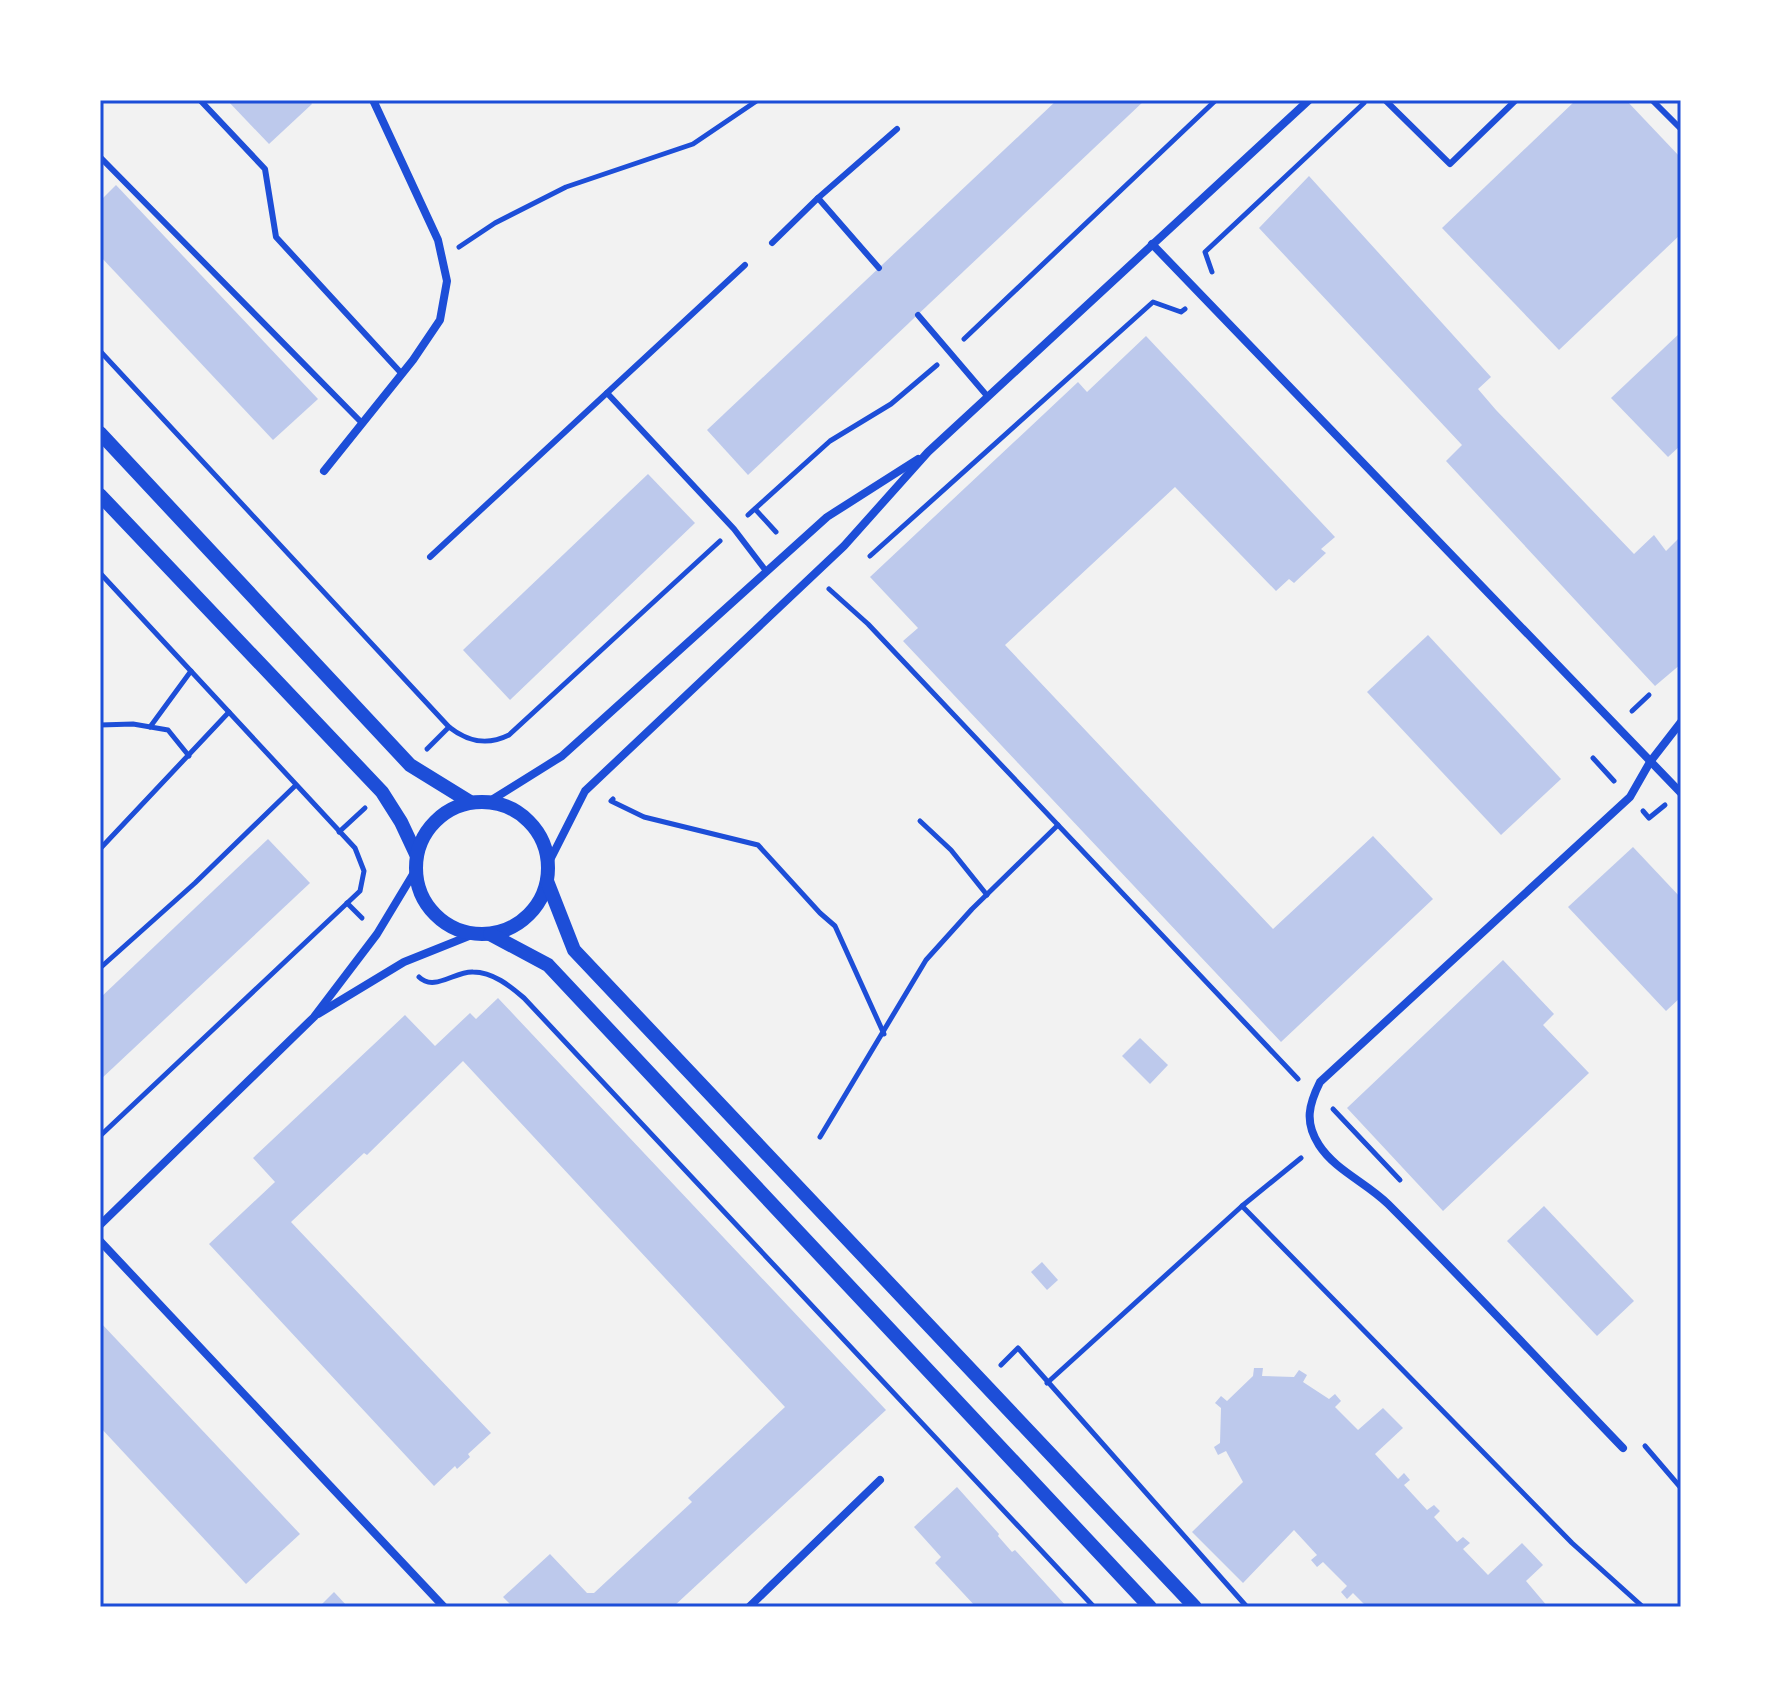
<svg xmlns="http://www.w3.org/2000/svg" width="1781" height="1707" font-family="Figtree,sans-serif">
<rect width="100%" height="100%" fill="#f2f2f2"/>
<!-- building -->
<g fill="#bdc9ec">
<path d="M227,100H309L312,104L269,144Z"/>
<path d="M1057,100H1145L748,475L707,430Z"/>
<path d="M1576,100H1626L1681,158V234L1559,350L1442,228Z"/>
<path d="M1309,176L1491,377L1478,389L1496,410L1634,554L1654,535L1666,551L1681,536V664L1655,686L1446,461L1462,445L1259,228Z"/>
<path d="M116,185L318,399L273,440L100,256V201Z"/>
<path d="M1681,332V445L1668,457L1611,398Z"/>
<path d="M1146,336L1335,537L1321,549L1326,553L1294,583L1289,579L1276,591L1175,487L1005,645L1273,929L1373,836L1433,899L1281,1042L903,641L918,628L870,577L1078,382L1087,392Z"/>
<path d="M648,474L695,523L510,700L463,650Z"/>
<path d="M1428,635L1561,779L1501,835L1367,692Z"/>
<path d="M268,839L310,883L100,1080V998Z"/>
<path d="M1633,847L1681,898V997L1666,1011L1568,907Z"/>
<path d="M1503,960L1554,1014L1543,1025L1589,1073L1443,1211L1347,1108Z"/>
<path d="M498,998L886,1410L673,1607H513L503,1597L550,1554L587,1593H594L692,1502L688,1498L785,1407L463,1061L367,1155L364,1153L291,1222L491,1433L468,1454L470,1457L457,1469L455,1466L434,1486L209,1244L275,1182L253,1158L405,1015L435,1046L470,1013L476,1019Z"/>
<path d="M1140,1038L1168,1065L1150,1084L1122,1056Z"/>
<path d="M1544,1206L1634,1301L1597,1336L1507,1241Z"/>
<path d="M1042,1262L1058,1280L1047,1290L1031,1272Z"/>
<path d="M100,1322L300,1534L246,1584L100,1427Z"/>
<path d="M1254,1368H1263L1262,1376L1294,1377L1299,1370L1307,1375L1303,1382L1329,1399L1335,1394L1341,1401L1335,1407L1358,1430L1383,1408L1403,1428L1375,1454L1398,1479L1404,1473L1410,1480L1404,1485L1427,1510L1434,1505L1440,1511L1434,1517L1457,1542L1463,1537L1470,1543L1463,1549L1488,1575L1522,1543L1543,1565L1526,1581L1548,1607H1367L1353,1593L1347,1599L1341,1592L1347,1586L1323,1562L1317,1567L1311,1560L1317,1555L1294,1530L1243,1583L1192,1532L1243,1482L1226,1451L1218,1455L1214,1447L1220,1443L1221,1408L1215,1403L1221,1396L1227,1401L1253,1376Z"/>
<path d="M957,1487L999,1534L998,1536L1012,1552L1015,1550L1067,1607H976L935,1563L941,1557L914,1527Z"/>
<path d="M334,1592L348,1607H319Z"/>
</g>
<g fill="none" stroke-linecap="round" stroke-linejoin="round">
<!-- path -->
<g stroke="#1d4ed8" stroke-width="5">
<path d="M459,247L495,223L566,187L693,144L758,100"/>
<path d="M1212,272L1205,252L1364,103"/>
<path d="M964,339L1216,100"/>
<path d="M100,351L449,727C468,742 487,746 509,735L720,541"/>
<path d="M755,509L776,532"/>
<path d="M748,515L830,441L891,404L937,365"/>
<path d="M870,556L1153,302L1181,312L1185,309"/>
<path d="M100,573L355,848L364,871L360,891L100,1136"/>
<path d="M829,589L868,624L1298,1079"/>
<path d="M1632,711L1649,695"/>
<path d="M100,725L133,724L168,730L189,756"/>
<path d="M150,727L191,671"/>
<path d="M427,749L449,727"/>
<path d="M1593,758L1614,781"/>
<path d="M613,799L611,801L644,817L758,845L820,913L835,926L884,1034"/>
<path d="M1643,811L1649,818L1665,805"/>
<path d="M920,821L951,850L987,895"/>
<path d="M339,832L365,808"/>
<path d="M100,849L229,712"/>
<path d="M347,903L362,918"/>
<path d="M100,968L195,883L296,785"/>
<path d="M419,977C434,992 455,971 473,972C493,972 510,986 524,998L1094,1607"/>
<path d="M1333,1109L1400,1180"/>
<path d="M820,1137L926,960L972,909L1058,825"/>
<path d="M1242,1206L1572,1543L1643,1607"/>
<path d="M1001,1365L1018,1348L1247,1607"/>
<path d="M1047,1383L1242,1206L1301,1158"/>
<path d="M1645,1446L1681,1488"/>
</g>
<!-- service -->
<g stroke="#1d4ed8" stroke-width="6">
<path d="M200,100L265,169L276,237L402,374"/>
<path d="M1385,100L1450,164L1516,100"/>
<path d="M1652,100L1681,129"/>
<path d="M100,157L362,423"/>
<path d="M818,198L879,268"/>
<path d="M772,243L818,198L897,129"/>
<path d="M918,315L988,397"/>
<path d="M607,393L734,529L766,571"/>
<path d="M430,557L745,265"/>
</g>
<!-- minor -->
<g stroke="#1d4ed8" stroke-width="8">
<path d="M1152,244L1681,793"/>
<path d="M324,471L413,360L440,320L447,281L438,240L373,100"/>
<path d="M490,801L562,756L827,517L918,459"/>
<path d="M548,864L585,791L844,546L928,452L1309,100"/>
<path d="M318,1014L404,962L474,934"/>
<path d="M100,1225L314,1017L377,934L415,871"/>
<path d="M100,1241L444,1607"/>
<path d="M1623,1448C1545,1367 1468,1284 1388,1204C1367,1183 1335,1170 1319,1145C1304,1122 1309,1104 1320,1082L1630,797L1650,762L1681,722"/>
<path d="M749,1607L880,1480"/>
</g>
<!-- tertiary -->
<g stroke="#1d4ed8" stroke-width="14">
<path d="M100,433L410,765L470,802"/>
<path d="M100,495L382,792L401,822L416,854"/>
<circle cx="482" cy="868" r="66"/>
<path d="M547,881L574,950L1195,1607"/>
<path d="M490,934L548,965L1150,1607"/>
</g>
</g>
<!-- border -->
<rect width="1781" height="1707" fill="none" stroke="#ffffff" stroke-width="204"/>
<rect x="102" y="102" width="1577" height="1503" fill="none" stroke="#1d4ed8" stroke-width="3"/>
</svg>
